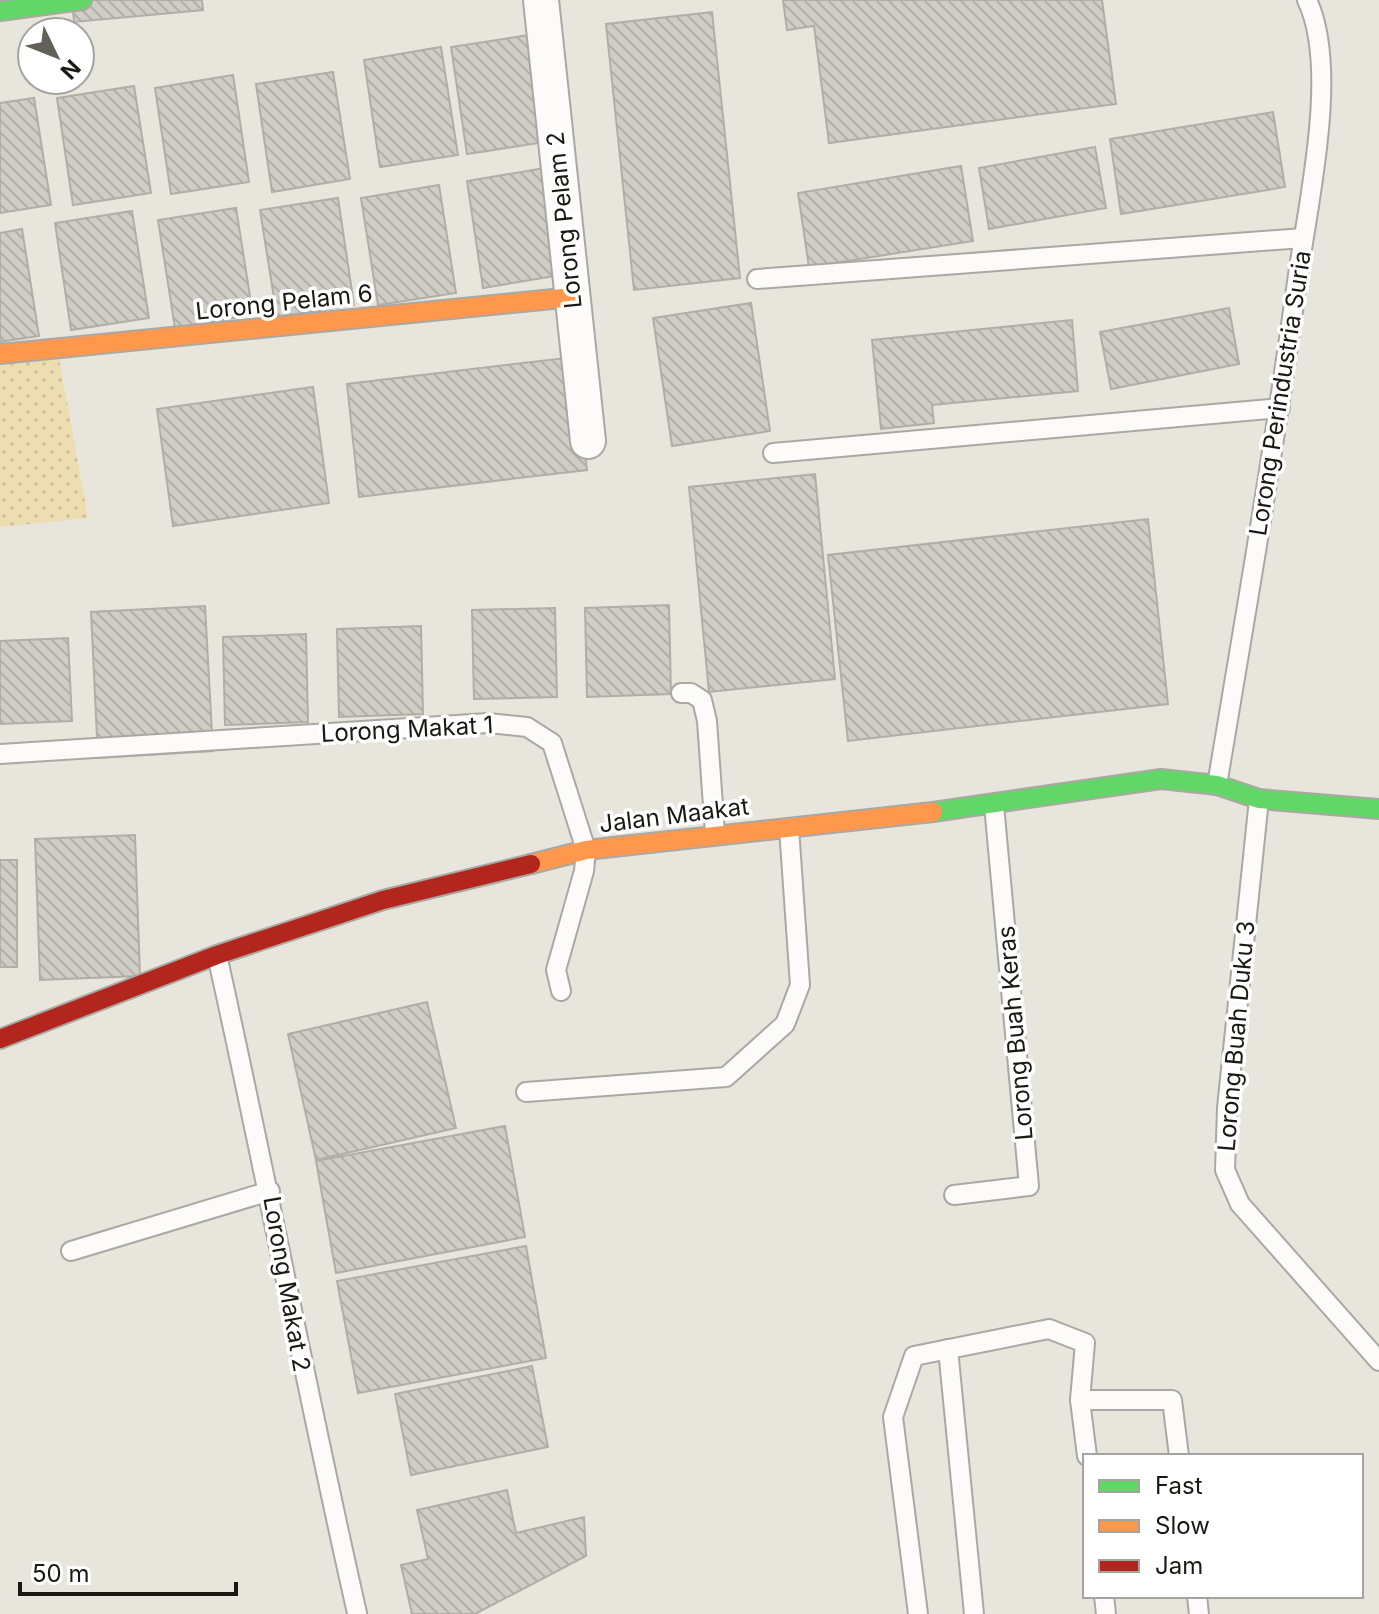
<svg xmlns="http://www.w3.org/2000/svg" width="1379" height="1614" font-family="Inter,sans-serif">
<defs>
<pattern id="grass-dots" width="8" height="8" patternUnits="userSpaceOnUse" patternTransform="scale(2)"><rect width="8" height="8" fill="#eddeb2"/><path d="M2 2h.1M6 6h.1" fill="none" stroke="#cbbe98" stroke-width="1.8" stroke-linecap="round"/></pattern>
<pattern id="building-back-hatch" width="6" height="6" patternUnits="userSpaceOnUse" patternTransform="scale(2)"><rect width="6" height="6" fill="#d0cdc6"/><path d="M-1 5l2 2M0 0l6 6M5-1l2 2" fill="none" stroke="#b2afa9"/></pattern>
</defs>
<rect width="100%" height="100%" fill="#e8e5dc"/>
<!-- grass -->
<path fill="url(#grass-dots)" d="M59,358L88,518L0,527V365Z"/>
<!-- building -->
<g fill="url(#building-back-hatch)" stroke="#b0aea7" stroke-width="2">
<path d="M72,0H202L203,10L74,22Z"/>
<path d="M783,0H1102L1116,104L829,143L814,26L787,30Z"/>
<path d="M712,12L740,278L634,290L606,24Z"/>
<path d="M529,35L545,142L467,154L451,47Z"/>
<path d="M441,47L458,155L380,167L364,60Z"/>
<path d="M333,72L350,179L272,192L256,84Z"/>
<path d="M233,75L249,182L171,194L155,88Z"/>
<path d="M134,86L151,193L73,205L57,98Z"/>
<path d="M34,98L51,205L0,213V103Z"/>
<path d="M1273,112L1285,187L1121,214L1110,139Z"/>
<path d="M1095,147L1106,208L989,229L979,168Z"/>
<path d="M961,166L973,241L809,267L798,193Z"/>
<path d="M545,168L561,275L483,288L467,181Z"/>
<path d="M439,185L456,293L378,305L361,198Z"/>
<path d="M338,198L354,305L277,317L260,210Z"/>
<path d="M236,208L253,315L175,328L158,220Z"/>
<path d="M132,211L149,318L71,330L55,223Z"/>
<path d="M22,229L39,336L0,342V233Z"/>
<path d="M751,303L770,431L672,446L653,318Z"/>
<path d="M1229,308L1239,364L1111,389L1100,332Z"/>
<path d="M1072,320L1078,391L932,405L934,423L881,429L872,340Z"/>
<path d="M574,357L587,470L359,497L347,384Z"/>
<path d="M313,387L329,503L173,526L157,409Z"/>
<path d="M815,474L835,679L709,692L689,487Z"/>
<path d="M1148,519L1168,704L848,741L828,555Z"/>
<path d="M669,605L671,694L587,697L585,608Z"/>
<path d="M205,606L213,751L98,758L91,612Z"/>
<path d="M555,608L557,697L474,699L472,610Z"/>
<path d="M421,626L423,714L339,717L337,629Z"/>
<path d="M306,634L308,722L225,725L223,637Z"/>
<path d="M68,638L72,721L0,724V641Z"/>
<path d="M135,835L140,976L40,980L35,839Z"/>
<rect x="0" y="860" width="17" height="107"/>
<path d="M427,1002L456,1128L316,1160L288,1034Z"/>
<path d="M505,1126L525,1237L336,1273L316,1161Z"/>
<path d="M526,1246L546,1358L358,1393L337,1281Z"/>
<path d="M532,1366L548,1447L411,1475L395,1394Z"/>
<path d="M507,1490L516,1533L584,1517L586,1556L475,1614H412L401,1565L428,1559L417,1510Z"/>
</g>
<g fill="none" stroke-linecap="round" stroke-linejoin="round">
<!-- lane casing -->
<g stroke="#aaa8a2" stroke-width="22">
<g id="lane">
<path d="M757,279L1303,238"/>
<path d="M773,453L1280,408"/>
<path d="M681,693H691L702,700L707,721L715,834"/>
<path d="M0,754L488,723L527,727L552,743L586,850L584,871L556,970L561,991"/>
<path d="M1217,785C1245,618 1274,450 1297,282C1307,207 1340,69 1307,0"/>
<path d="M1259,799L1227,1108L1225,1170L1240,1204L1379,1361"/>
<path d="M217,955C266,1174 307,1394 357,1613"/>
<path d="M526,1092L726,1077L785,1024L800,985L789,828"/>
<path d="M954,1195L1029,1186L994,805"/>
<path d="M71,1251L270,1191"/>
<path d="M948,1349L974,1614"/>
<path d="M1080,1400L1087,1456"/>
<path d="M1104,1596L1106,1614"/>
<path d="M1197,1596L1199,1614"/>
<path d="M918,1614L893,1417L914,1356L1049,1329L1085,1343L1080,1400H1172L1179,1456"/>
</g>
</g>
<!-- street casing -->
<g stroke="#aaa8a2" stroke-width="38">
<path id="street" d="M541,0L588,441"/>
</g>
<!-- fast casing -->
<g stroke="#aaa8a2" stroke-width="22">
<g id="fast">
<path d="M0,11L82,0"/>
<path d="M933,812L1161,779L1217,785L1259,799L1379,809"/>
</g>
</g>
<!-- slow casing -->
<g stroke="#aaa8a2" stroke-width="22">
<g id="slow">
<path d="M0,354L573,297"/>
<path d="M531,864L586,850L933,812"/>
</g>
</g>
<!-- jam casing -->
<g stroke="#aaa8a2" stroke-width="22">
<path id="jam" d="M0,1039L217,955L383,900L531,864"/>
</g>
<!-- lane -->
<use href="#lane" stroke="#fcfbfa" stroke-width="18"/>
<!-- street -->
<use href="#street" stroke="#fcfbfa" stroke-width="34"/>
<!-- fast -->
<use href="#fast" stroke="#63d668" stroke-width="18"/>
<!-- slow -->
<use href="#slow" stroke="#ff974d" stroke-width="18"/>
<!-- jam -->
<use href="#jam" stroke="#b3261e" stroke-width="18"/>
</g>
<g text-anchor="middle" dominant-baseline="central" stroke-width="7" stroke-linejoin="round" paint-order="stroke">
<!-- street labels -->
<g font-size="24" fill="#1a1812" stroke="#fff">
<text transform="translate(564 220) rotate(-96)">Lorong Pelam 2</text>
<text transform="translate(284 302) rotate(-6)">Lorong Pelam 6</text>
<text transform="translate(1280 393) rotate(-81)">Lorong Perindustria Suria</text>
<text transform="translate(407 729) rotate(-3)">Lorong Makat 1</text>
<text transform="translate(674 815) rotate(-7)">Jalan Maakat</text>
<text transform="translate(1015 1033) rotate(-95)">Lorong Buah Keras</text>
<text transform="translate(1236 1036) rotate(-85)">Lorong Buah Duku 3</text>
<text transform="translate(287 1284) rotate(80)">Lorong Makat 2</text>
</g>
</g>
<!-- legend -->
<rect x="1083" y="1454" width="280" height="144" fill="#ffffff" stroke="#a3a3a0" stroke-width="2"/>
<rect x="1099" y="1480" width="40" height="12" fill="#63d668" stroke="#a3a3a0" stroke-width="2"/>
<text x="1155" y="1494" font-size="24" fill="#1a1812">Fast</text>
<rect x="1099" y="1520" width="40" height="12" fill="#ff974d" stroke="#a3a3a0" stroke-width="2"/>
<text x="1155" y="1534" font-size="24" fill="#1a1812">Slow</text>
<rect x="1099" y="1560" width="40" height="12" fill="#b3261e" stroke="#a3a3a0" stroke-width="2"/>
<text x="1155" y="1574" font-size="24" fill="#1a1812">Jam</text>
<!-- north arrow -->
<g transform="translate(56 56) rotate(133)"><circle r="38" fill="#ffffff" stroke="#a3a3a0" stroke-width="2"/>
<path d="M0-6L14 30L0 20L-14 30Z" fill="#626059"/>
<text y="-12" font-size="22" font-weight="bold" text-anchor="middle" fill="#1a1812">N</text>
</g>
<!-- scale -->
<path d="M20 1582v12h216v-12" fill="none" stroke="#1a1812" stroke-width="4"/>
<text x="32" y="1582" font-size="24" fill="#1a1812" stroke="#ffffff" stroke-width="6" paint-order="stroke">50 m</text>
</svg>
